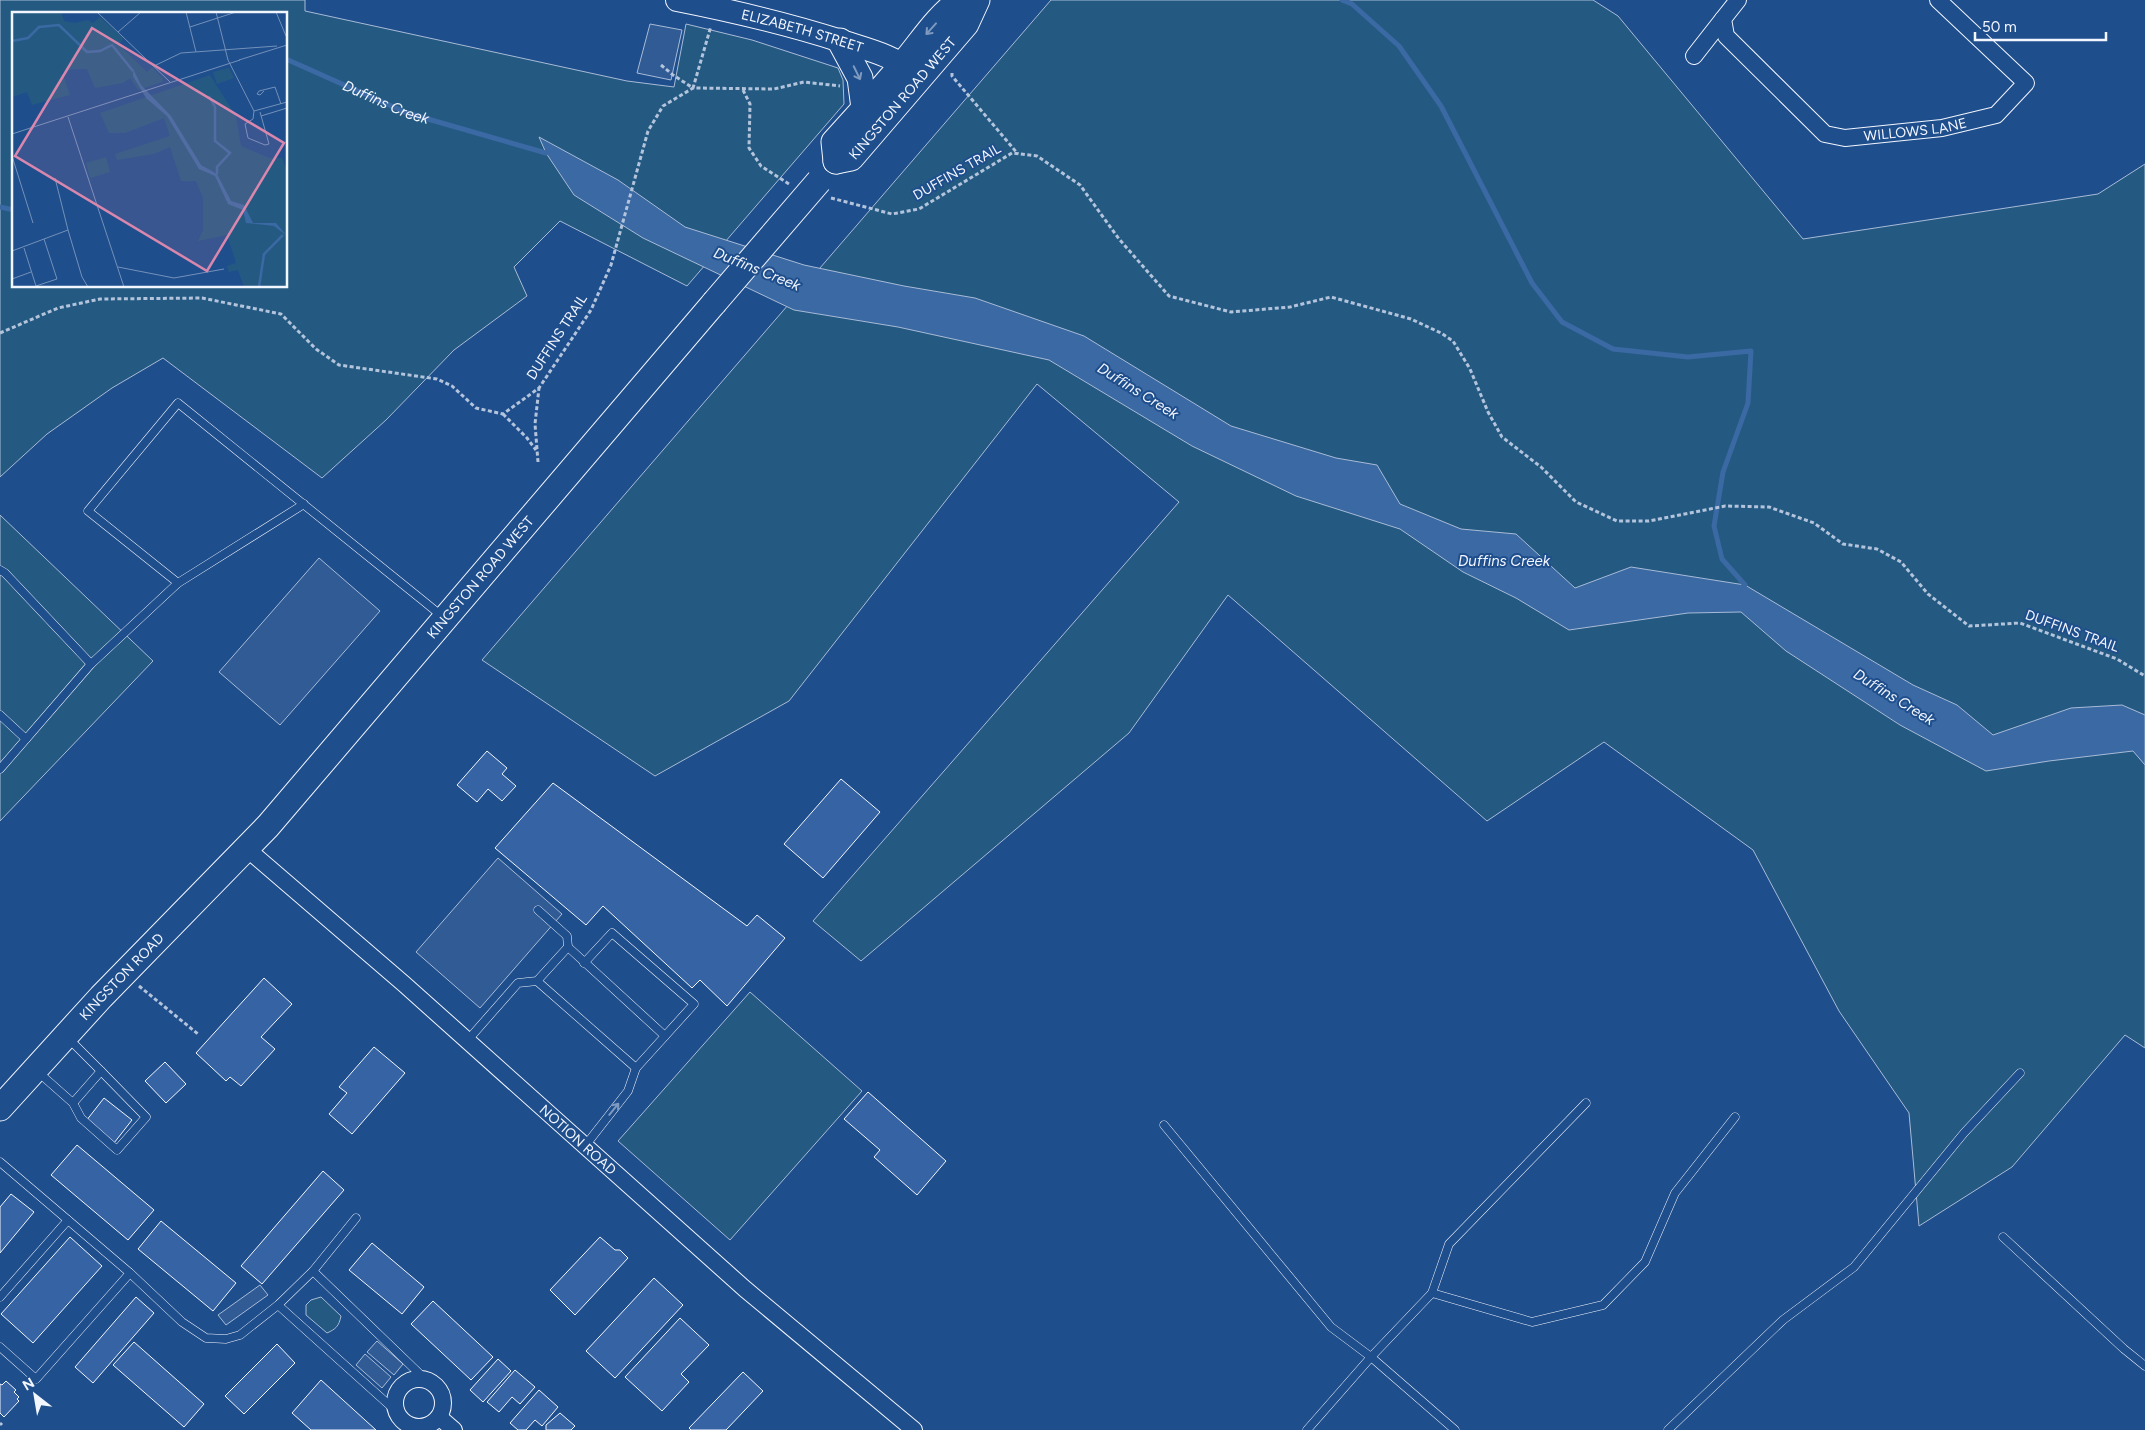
<svg xmlns="http://www.w3.org/2000/svg" width="2145" height="1430" font-family="Figtree,sans-serif">
<rect width="100%" height="100%" fill="#1f4e8c"/>
<!-- green -->
<g fill="#245a82" stroke="#a8bbd7" fill-rule="evenodd">
<path d="M0,0H305V11L627,81L674,87L686,24L752,40L838,68L843,80L844,104L687,286L560,221L514,267L527,296L454,350L386,420L322,478L163,358L112,388L47,434L0,477ZM14,14H286V286H14Z"/>
<path d="M1051,0H1593L1618,16L1803,239L2098,194L2145,164V1048L2125,1035L2012,1167L1919,1226L1909,1113L1839,1011L1753,850L1604,742L1487,821L1228,595L1129,733L861,961L813,921L1179,502L1037,384L789,701L655,776L482,660Z"/>
<path d="M0,515L153,661L0,821Z"/>
<path d="M750,992L862,1091L730,1240L618,1141Z"/>
<path d="M321,1297L341,1316C339,1326 336,1329 327,1333L306,1315V1305L311,1300Z"/>
</g>
<!-- parking -->
<g fill="#305b95" stroke="#a8bbd7">
<path d="M650,24L682,30L671,80L637,73Z"/>
<path d="M319,558L380,611L280,725L219,672Z"/>
<path d="M498,858L562,914L480,1008L416,952Z"/>
<path d="M260,1285L268,1295L226,1325L218,1315Z"/>
<path d="M377,1341L403,1364L394,1375L367,1352Z"/>
<path d="M365,1354L391,1377L382,1388L356,1365Z"/>
</g>
<!-- water -->
<path fill="#3b69a3" stroke="#a8bbd7" d="M539,137L618,180L685,227L804,265L904,286L975,298L1084,336L1231,426L1336,458L1377,465L1400,504L1461,529L1516,534L1575,588L1631,567L1745,585L1913,685L1957,705L1993,735L2071,708L2122,705L2145,715V765L2133,751L2049,761L1986,771L1900,725L1786,651L1741,612L1688,613L1569,630L1516,598L1463,572L1400,529L1296,496L1192,446L1049,360L898,327L794,310L643,238L574,195L546,153Z"/>
<g fill="none" stroke-linecap="round" stroke-linejoin="round">
<!-- stream -->
<g stroke="#3b69a3" stroke-width="5">
<path d="M1342,0L1352,4L1399,46L1441,106L1532,283L1562,322L1613,349L1688,357L1751,351L1748,403L1723,472L1714,526L1722,559L1745,585"/>
<path id="s1" d="M286,59L407,113L546,153"/>
<path d="M0,207L14,210"/>
</g>
</g>
<!-- building -->
<g fill="#3563a3" stroke="#f2f6ff">
<path d="M487,751L507,768L502,774L516,786L502,801L488,789L477,802L457,785Z"/>
<path d="M841,779L880,812L823,878L784,844Z"/>
<path d="M553,783L747,926L757,915L785,938L727,1006L700,980L692,988L603,906L586,925L495,848Z"/>
<path d="M264,978L292,1004L261,1037L275,1049L241,1086L230,1077L226,1081L196,1053Z"/>
<path d="M374,1047L405,1073L352,1134L329,1114L347,1093L339,1087Z"/>
<path d="M165,1062L186,1084L166,1103L145,1081Z"/>
<path d="M868,1092L946,1161L917,1195L874,1157L880,1150L844,1119Z"/>
<path d="M104,1098L132,1120L114,1143L86,1121Z"/>
<path d="M77,1145L154,1210L128,1240L51,1175Z"/>
<path d="M323,1171L344,1190L262,1284L241,1266Z"/>
<path d="M11,1194L34,1212L0,1253V1207Z"/>
<path d="M161,1221L236,1283L213,1311L138,1249Z"/>
<path d="M70,1237L102,1266L33,1343L1,1314Z"/>
<path d="M600,1237L615,1250H620L628,1258L575,1315L550,1290Z"/>
<path d="M372,1243L424,1287L402,1314L349,1270Z"/>
<path d="M654,1278L683,1305L615,1378L586,1351Z"/>
<path d="M136,1297L154,1313L93,1383L75,1367Z"/>
<path d="M433,1301L493,1357L471,1380L411,1324Z"/>
<path d="M680,1318L709,1345L681,1374L689,1382L662,1411L625,1377Z"/>
<path d="M134,1342L204,1404L184,1427L113,1365Z"/>
<path d="M277,1344L295,1363L244,1414L225,1396Z"/>
<path d="M498,1359L511,1371L483,1402L470,1390Z"/>
<path d="M515,1370L535,1387L520,1404L512,1397L499,1412L487,1402Z"/>
<path d="M743,1372L763,1391L726,1430H691L689,1428Z"/>
<path d="M321,1380L376,1430H311L292,1413Z"/>
<path d="M6,1381L16,1390L14,1392L19,1397L17,1399L19,1401L4,1417L0,1413V1384L2,1385Z"/>
<path d="M539,1390L558,1407L542,1426L535,1420L526,1430H518L510,1423Z"/>
<path d="M560,1413L575,1426L571,1430H546V1425Z"/>
</g>
<g fill="none" stroke-linecap="round" stroke-linejoin="round">
<!-- lane casing -->
<g stroke="#f2f6ff" stroke-width="9">
<g id="lane">
<path d="M304,504L178,583L88,511L178,403L421,599L443,617"/>
<path d="M0,570L5,573L91,664"/>
<path d="M0,715L26,739"/>
<path d="M0,769L91,664L178,583"/>
<path d="M538,910L567,936L568,947"/>
<path d="M584,963L612,933L694,1004L665,1036"/>
<path d="M467,1041L518,983L537,981L568,947L665,1036L636,1068L537,981"/>
<path d="M38,1072L73,1103L101,1071L68,1038"/>
<path d="M73,1103L81,1118L117,1150L146,1117L101,1071"/>
<path d="M1164,1125L1331,1327L1371,1357L1307,1430"/>
<path d="M585,1146L628,1091L636,1068"/>
<path d="M0,1162L130,1273L182,1322L206,1338L226,1339L240,1335L278,1305L313,1271L356,1218"/>
<path d="M2003,1237L2124,1349L2145,1366"/>
<path d="M313,1271L426,1380"/>
<path d="M1432,1293L1449,1244L1586,1103"/>
<path d="M0,1297L68,1220"/>
<path d="M278,1305L397,1412"/>
<path d="M0,1347L36,1379L130,1273"/>
<path d="M1455,1430L1371,1357L1432,1293L1532,1322L1603,1305L1645,1262L1675,1193L1735,1117"/>
<path d="M1668,1430L1783,1320L1854,1267L1964,1133L2020,1073"/>
</g>
</g>
<!-- street casing -->
<g stroke="#f2f6ff" stroke-width="18">
<g id="street">
<path id="s2" d="M1738,0L1723,19L1726,36L1825,134L1845,138L1942,128L1996,115L2026,83L1938,0"/>
<path d="M1694,56L1723,19"/>
<path id="s3" d="M246,848L404,984L745,1289L914,1430"/>
<circle cx="419" cy="1403" r="24"/>
<path d="M439,1417L454,1430"/>
</g>
</g>
<!-- secondary casing -->
<g stroke="#f2f6ff" stroke-width="24">
<g id="secondary">
<path id="s4" d="M677,0C733,11 788,24 841,41C869,50 895,56 918,75"/>
</g>
</g>
<!-- primary casing -->
<g stroke="#f2f6ff" stroke-width="27">
<g id="primary">
<path d="M840,41L860,78L864,108"/>
<path id="s5" d="M836,161L851,158L966,24L977,0"/>
<path d="M836,161L834,142C857,117 880,91 902,65C921,43 937,16 961,0"/>
<path id="s6" d="M0,1108L101,997L268,826L714,303"/>
</g>
</g>
<!-- path -->
<g stroke="#b3c4dc" stroke-width="3" stroke-dasharray="4 2.5" stroke-linecap="butt">
<path d="M661,65L673,75L693,88L711,26"/>
<path d="M952,73V76L1018,154"/>
<path d="M743,90L750,104L749,148L761,166L789,184"/>
<path d="M831,198L892,214L919,209L1012,153L1037,156L1080,185L1119,239L1169,296L1231,312L1290,307L1331,297L1411,319L1441,333L1453,341L1470,369L1488,412L1502,437L1541,467L1576,502L1617,521H1649L1725,506L1769,507L1814,523L1843,544L1877,549L1901,562L1928,594L1969,626L2020,623L2117,659L2145,676"/>
<path d="M0,333L58,308L100,299L202,298L281,314L316,349L339,365L437,379L452,386L476,408L503,414L539,388L591,310L611,265L648,131L663,106L693,88L774,89L804,82L840,86"/>
<path d="M503,414L527,438L536,450"/>
<path d="M538,462L535,424L539,388"/>
<path d="M139,986L198,1034"/>
<path d="M0,1423L2,1425"/>
</g>
<!-- lane -->
<use href="#lane" stroke="#1f4e8c" stroke-width="8"/>
<!-- street -->
<use href="#street" stroke="#1f4e8c" stroke-width="16"/>
<!-- secondary -->
<use href="#secondary" stroke="#1f4e8c" stroke-width="22"/>
<!-- primary -->
<use href="#primary" stroke="#1f4e8c" stroke-width="25"/>
<!-- primary-bridge casing -->
<g stroke="#f2f6ff" stroke-width="27" stroke-linecap="butt">
<path id="primary-bridge" d="M714,303L819,181"/>
</g>
<!-- primary-bridge -->
<use href="#primary-bridge" stroke="#1f4e8c" stroke-width="25"/>
</g>
<!-- one-way arrows -->
<defs><path id="oneway-shaft" d="M-6 0H5M1.5-3L5.5 0L1.5 3" fill="none" stroke-width="1.6" stroke-linecap="round" stroke-linejoin="round" transform="scale(1.25)"/></defs>
<g stroke="#7e9ac0">
<use href="#oneway-shaft" transform="translate(931 29) rotate(132)"/>
<use href="#oneway-shaft" transform="translate(857 73) rotate(64)"/>
<use href="#oneway-shaft" transform="translate(614 1109) rotate(-51)"/>
</g>
<g text-anchor="middle" dominant-baseline="central" stroke-width="4" stroke-linejoin="round" paint-order="stroke">
<!-- street labels -->
<g font-size="14" fill="#f2f6ff" stroke="#1f4e8c">
<text stroke="none"><textPath href="#s4" startOffset="129">ELIZABETH STREET</textPath></text>
<text stroke="none"><textPath href="#s5" startOffset="94">KINGSTON ROAD WEST</textPath></text>
<text stroke="none"><textPath href="#s2" startOffset="272">WILLOWS LANE</textPath></text>
<text transform="translate(957 172) rotate(-30)">DUFFINS TRAIL</text>
<text transform="translate(557 337) rotate(-57)">DUFFINS TRAIL</text>
<text stroke="none"><textPath href="#s6" startOffset="716">KINGSTON ROAD WEST</textPath></text>
<text transform="translate(2072 631) rotate(20)">DUFFINS TRAIL</text>
<text stroke="none"><textPath href="#s6" startOffset="179">KINGSTON ROAD</textPath></text>
<text stroke="none"><textPath href="#s3" startOffset="442">NOTION ROAD</textPath></text>
</g>
<!-- water labels -->
<g font-size="15" font-style="italic" fill="#f2f6ff" stroke="#1f4e8c">
<text stroke="none"><textPath href="#s1" startOffset="109">Duffins Creek</textPath></text>
<text transform="translate(757 269) rotate(22)">Duffins Creek</text>
<text transform="translate(1138 391) rotate(32)">Duffins Creek</text>
<text x="1504" y="561">Duffins Creek</text>
<text transform="translate(1894 697) rotate(32)">Duffins Creek</text>
</g>
</g>
<!-- overview -->
<g transform="translate(12 12)">
<rect width="275" height="275" fill="#1f4e8c"/>
<path d="M0,0H49L52,9L63,11L76,8L81,11L88,5L111,26L107,33L135,60L140,55L151,67L150,70L126,78L118,66L111,71L83,76L75,57H61L50,60L58,83L20,93L15,80L0,85ZM217,56L222,66L205,72L201,60ZM198,63L224,104L229,134L257,146H270L275,158V275H232L226,258L217,260L215,254L224,251L215,223L186,229L191,218V186L184,169H169L158,135L142,142L105,148L103,142L158,124L152,106L113,121H97L88,101ZM94,145L98,160L78,166L74,151Z" fill="#245a82"/>
<path d="M121,57L129,73L159,104L189,153L205,162L219,189L232,193L241,211H264L275,224L262,214L234,211L231,198L216,192L203,164L187,157L155,104L134,86L121,64Z" fill="#3b69a3"/>
<path fill="none" stroke="#3b69a3" stroke-width="2.5" d="M0,29L16,26L27,15L47,13L75,40L88,39L100,33L121,59M197,84L203,95V129L218,141L205,155V162M247,275L252,242L271,223"/>
<path fill="none" stroke="#7391ba" stroke-width="1" d="M85,0L158,70M174,0L184,40M204,0L216,48L242,99L275,90M264,0L274,24M178,15L224,0M106,20L129,0M227,48L275,33M142,54L169,41L265,34M252,79L248,83L245,82L247,79L263,75L269,92M242,99L241,107L233,112L236,126L253,133L257,132L248,100M249,104L275,96M56,105L112,275M0,122L228,48M0,144L21,211M43,166L56,218M12,236L24,274L45,267L32,227M0,239L56,218L70,265L76,275M106,255L162,266L212,257M0,267L19,260"/>
<path fill="#da87ad" fill-opacity="0.15" stroke="#da87ad" stroke-width="2.5" d="M80,16L272,131L195,259L3,144Z"/>
<rect width="275" height="275" fill="none" stroke="#f2f6ff" stroke-width="2.5"/>
</g>
<!-- north arrow -->
<g transform="translate(35 1395) rotate(329)" stroke="#1f4e8c" stroke-width="4" paint-order="stroke">
<path d="M0-4L9 19L0 12L-9 19Z" fill="#f2f6ff"/>
<text y="-8" font-size="14" font-weight="bold" text-anchor="middle" fill="#f2f6ff">N</text>
</g>
<!-- scale -->
<path d="M1975 32v8h131v-8" fill="none" stroke="#f2f6ff" stroke-width="2.5"/>
<text x="1982" y="32" font-size="15" fill="#f2f6ff" stroke="#1f4e8c" stroke-width="4" paint-order="stroke">50 m</text>
</svg>
